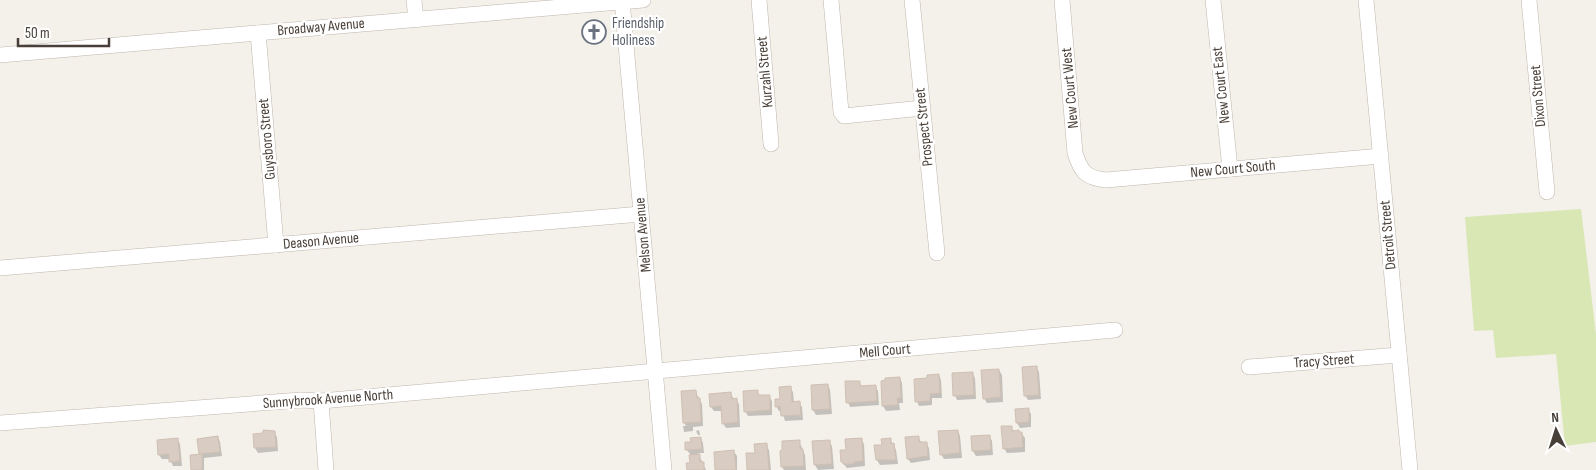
<svg xmlns="http://www.w3.org/2000/svg" width="1596" height="470" font-family="'Sofia Sans Condensed',sans-serif">
<rect width="100%" height="100%" fill="#f4f0ea"/>
<!-- green -->
<path fill="#d9e7b5" d="M1581,209L1596,334V442L1565,446L1556,354L1496,358L1493,330L1474,331L1465,217Z"/>
<!-- shadow -->
<g fill="#0003">
<path d="M1036,367L1039,372L1041,399L1028,400L1025,395Z"/>
<path d="M999,370L1002,375L1003,402L987,403L984,398Z"/>
<path d="M972,373L975,378L976,399L957,400L955,395Z"/>
<path d="M939,375L941,380L942,398H932V405L919,406L917,401Z"/>
<path d="M900,378L902,383L903,403H899L900,410L886,411L883,406L882,382Z"/>
<path d="M859,382L862,387L875,386L878,391L879,405L850,407L848,402Z"/>
<path d="M828,385L830,390L832,414L816,415L813,410Z"/>
<path d="M790,388L793,392L794,403H799L802,407L803,420L785,421L782,411H779L776,406Z"/>
<path d="M695,391L702,404L703,426L693,427V431L684,432L683,426H686L684,423Z"/>
<path d="M757,391L760,396H769L772,401V415L748,416L745,411Z"/>
<path d="M731,394L734,400H736L739,404L740,427L726,428L723,423V411H714L711,407Z"/>
<path d="M1028,409L1031,414V427L1020,428L1017,423Z"/>
<path d="M1011,427L1014,432L1022,434L1025,438V452L1007,453L1004,448Z"/>
<path d="M699,430L700,435H698L696,431Z"/>
<path d="M958,431L960,436L962,458L944,459L941,454Z"/>
<path d="M274,432L277,437L278,451L258,453L255,448Z"/>
<path d="M218,437L220,442L222,456L204,458V470H192L200,455L199,440Z"/>
<path d="M918,437L921,442L926,443L929,448L930,460L911,463L908,459Z"/>
<path d="M990,437L992,441L993,455L976,456L973,451L972,438Z"/>
<path d="M701,438L703,443L704,453H698L706,470H688L691,464L690,454L686,449L692,443Z"/>
<path d="M177,439L180,444L182,466H173L170,459H162L159,455Z"/>
<path d="M861,439L864,444L865,466L847,468L842,462L841,451H847Z"/>
<path d="M890,439L896,450L898,464L880,465L877,460L883,446Z"/>
<path d="M799,441L805,455L806,470H784L782,467Z"/>
<path d="M829,441L832,446L834,469L818,470L815,465L814,442Z"/>
<path d="M766,445L769,450L771,470H748L756,454Z"/>
<path d="M734,452L737,456V470H717Z"/>
</g>
<!-- building -->
<g fill="#d9ccc3" stroke="#d0c0b3">
<path d="M1037,366L1039,395L1024,396L1022,367Z"/>
<path d="M999,369L1001,397L983,399L981,370Z"/>
<path d="M973,372L974,395L953,396L952,373Z"/>
<path d="M939,374L940,393L930,394V401L915,402L914,379L927,378V375Z"/>
<path d="M900,377L901,398H897L898,405L882,406L881,381L885,380V378Z"/>
<path d="M845,381H860V386L876,385L877,401L846,403Z"/>
<path d="M828,384L830,409L812,410L811,385Z"/>
<path d="M791,386L792,402L800,401L801,415L781,416L780,406L775,407V399H780L779,387Z"/>
<path d="M696,390L697,398H700L701,422L683,423L681,391Z"/>
<path d="M758,390V395H770V410L744,412L743,391Z"/>
<path d="M731,392L732,399L737,398L738,422L722,424L721,406L710,407L709,394Z"/>
<path d="M1029,408V422L1016,423L1015,409Z"/>
<path d="M1001,426H1012V431L1019,430V432H1022L1023,447L1003,449Z"/>
<path d="M263,430L275,431L276,447L254,448L253,434L263,433Z"/>
<path d="M958,430L960,453L940,455L938,431Z"/>
<path d="M990,435L991,450L972,451L971,436Z"/>
<path d="M218,436L220,452L199,454L197,439Z"/>
<path d="M919,436V442H927L928,456L907,459L905,437Z"/>
<path d="M701,437L702,449L685,450V442H691L690,438Z"/>
<path d="M178,438L180,461L169,462V454L158,455L157,440Z"/>
<path d="M862,438L863,461L854,462V464H843V462H841L840,450H846L845,439Z"/>
<path d="M891,438V444L894,443L896,460H876L874,445H882L881,439Z"/>
<path d="M800,440V449H803L804,466L781,467L780,451L782,450V441Z"/>
<path d="M830,440L832,464L814,465L812,441Z"/>
<path d="M767,443L769,470H747L746,453H755L754,444Z"/>
<path d="M734,450L736,470H715L714,452Z"/>
<path d="M202,454V470H191L190,455Z"/>
<path d="M700,454V462H704V470H687L686,463H690L689,455Z"/>
</g>
<g fill="none" stroke-linecap="round" stroke-linejoin="round">
<!-- minor casing -->
<g stroke="#c0b6ad" stroke-width="16">
<g id="minor">
<path d="M414,0L416,20"/>
<path d="M622,0L664,470"/>
<path d="M759,0L771,144"/>
<path d="M831,0L841,112L844,116L922,108"/>
<path d="M912,0L937,253"/>
<path d="M1062,0L1075,153C1081,172 1086,178 1106,180L1381,156"/>
<path d="M1213,0L1230,169"/>
<path d="M1366,0L1410,470"/>
<path d="M1529,0L1547,192"/>
<path d="M258,33L276,245"/>
<path d="M0,55L643,0"/>
<path d="M0,268L641,214"/>
<path d="M1249,367L1399,355"/>
<path d="M321,401L326,470"/>
<path d="M0,423L301,400L321,401L1115,330"/>
</g>
</g>
<!-- minor -->
<use href="#minor" stroke="#fff" stroke-width="15"/>
</g>
<!-- icons -->
<defs>
<g id="church-ring" transform="scale(1.25)"><circle r="9.5" fill="#fff" stroke="#6b7280" stroke-width="1.5"/><path d="M-1.2-6h2.4v3.5h3.3v2.4h-3.3V6h-2.4V-.1h-3.3v-2.4h3.3Z" fill="#6b7280"/></g>
</defs>
<g fill-rule="evenodd">
<use href="#church-ring" x="594" y="32"/>
</g>
<g text-anchor="middle" dominant-baseline="central" stroke-width="4.5" stroke-linejoin="round" paint-order="stroke">
<!-- worship labels -->
<g font-size="15" fill="#5b616d" stroke="#fff" text-anchor="start">
<text x="612" y="23">Friendship<tspan x="612" dy="17">Holiness</tspan></text>
</g>
<!-- street labels -->
<g font-size="15" fill="#483f38" stroke="#fff">
<text transform="translate(321 27) rotate(-5)">Broadway Avenue</text>
<text transform="translate(765 72) rotate(-95)">Kurzahl Street</text>
<text transform="translate(1221 85) rotate(-96)">New Court East</text>
<text transform="translate(1070 88) rotate(-95)">New Court West</text>
<text transform="translate(1538 96) rotate(-95)">Dixon Street</text>
<text transform="translate(924 127) rotate(-96)">Prospect Street</text>
<text transform="translate(267 139) rotate(-95)">Guysboro Street</text>
<text transform="translate(1233 169) rotate(-5)">New Court South</text>
<text transform="translate(643 235) rotate(-95)">Melson Avenue</text>
<text transform="translate(1388 235) rotate(-95)">Detroit Street</text>
<text transform="translate(321 241) rotate(-5)">Deason Avenue</text>
<text transform="translate(885 351) rotate(-5)">Mell Court</text>
<text transform="translate(1324 361) rotate(-4)">Tracy Street</text>
<text transform="translate(328 399) rotate(-4)">Sunnybrook Avenue North</text>
</g>
</g>
<!-- north arrow -->
<g transform="translate(1556 430) rotate(356)" stroke="#ffffff" stroke-width="4" paint-order="stroke">
<path d="M0-4L9 19L0 12L-9 19Z" fill="#483f38"/>
<text y="-8" font-size="14" font-weight="bold" text-anchor="middle" fill="#483f38">N</text>
</g>
<!-- scale -->
<path d="M18 38v8h91v-8" fill="none" stroke="#483f38" stroke-width="2.5"/>
<text x="25" y="38" font-size="15" fill="#483f38" stroke="#ffffff" stroke-width="4" paint-order="stroke">50 m</text>
</svg>
